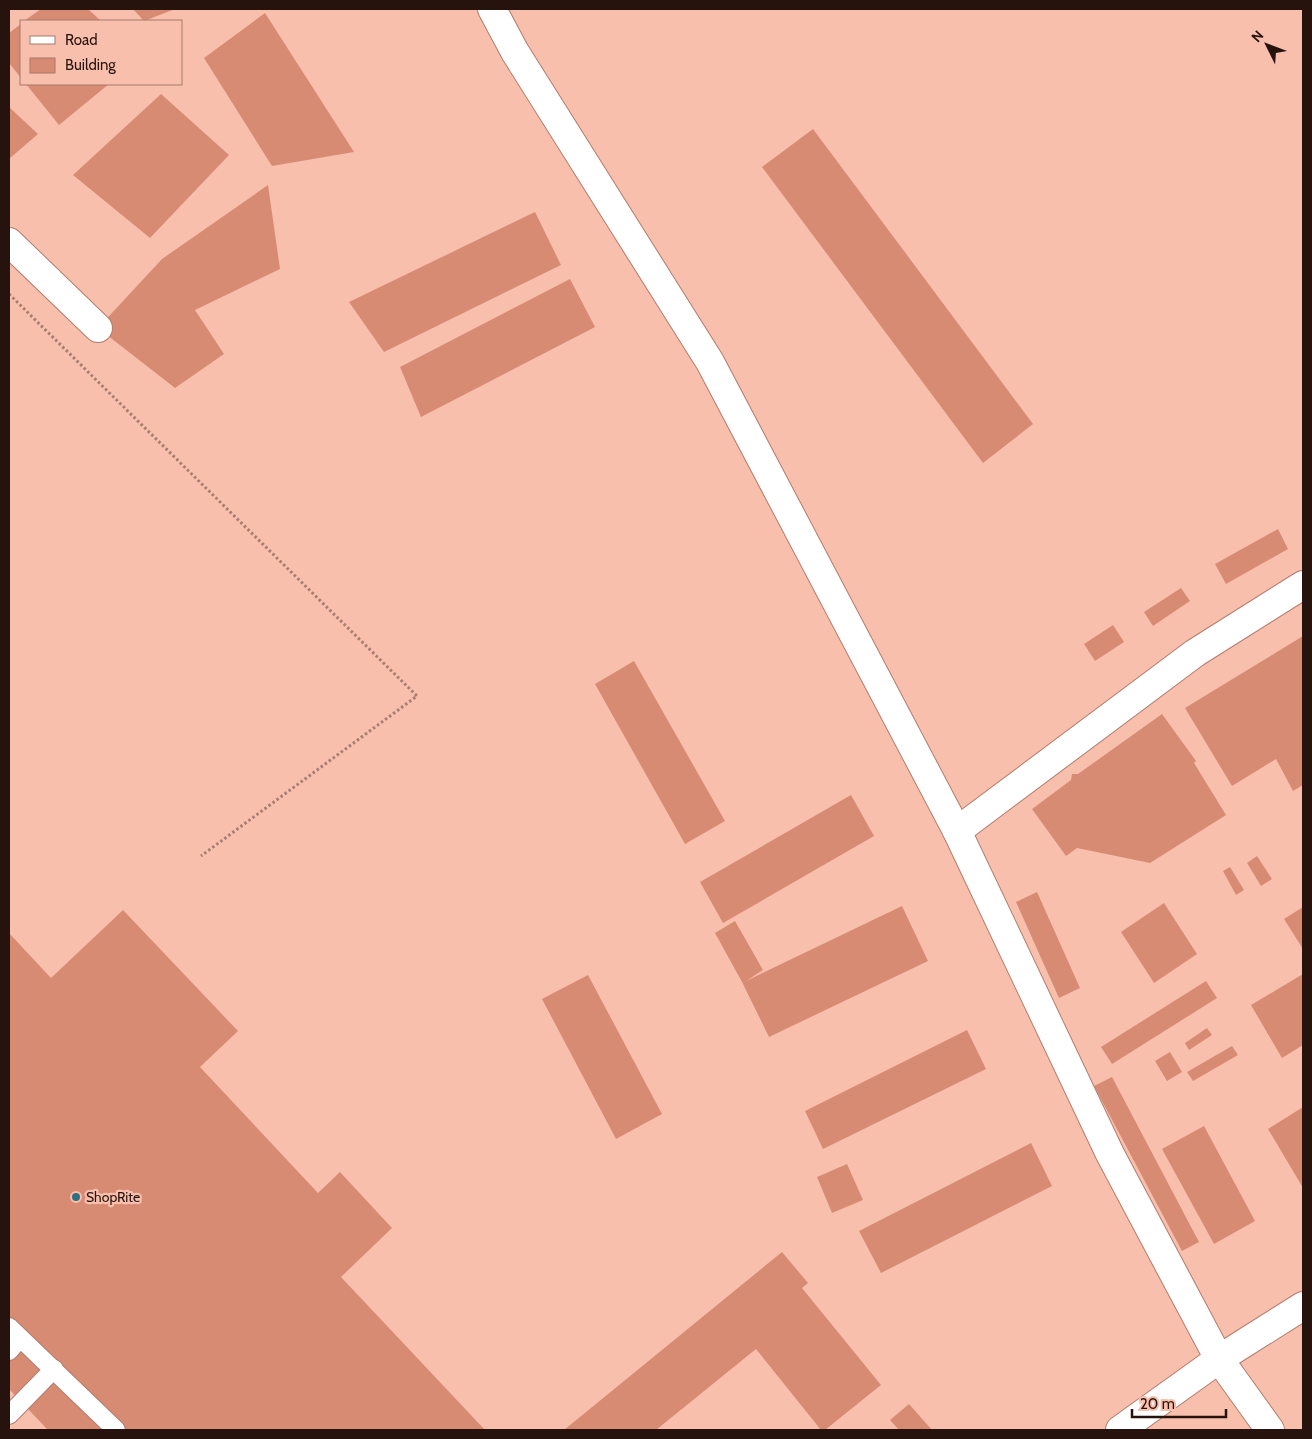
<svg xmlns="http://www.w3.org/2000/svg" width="1312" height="1439" font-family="Cabin,sans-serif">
<rect width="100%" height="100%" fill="#f9bfad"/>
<!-- building -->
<g fill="#d88b73">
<path d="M41,9H88L101,21H24Z"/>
<path d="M133,9H175L144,21Z"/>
<path d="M265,13L354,152L272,166L204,58Z"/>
<path d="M21,24V78L9,63V33Z"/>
<path d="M26,84H109L59,125Z"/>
<path d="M161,94L229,155L150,238L73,175Z"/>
<path d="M9,107L38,134L9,159Z"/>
<path d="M813,129L1033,424L983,463L762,167Z"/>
<path d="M268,185L280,269L195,310L224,354L175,388L98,328L162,259Z"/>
<path d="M535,212L561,265L384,352L349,302Z"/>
<path d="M570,279L595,327L421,417L400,367Z"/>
<path d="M1278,529L1288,549L1226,584L1215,564Z"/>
<path d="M1181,588L1190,601L1153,626L1144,612Z"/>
<path d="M1113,625L1124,642L1095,661L1084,644Z"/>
<path d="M1303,636V785L1293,791L1276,759L1232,786L1185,708Z"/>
<path d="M634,661L725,821L685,844L595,684Z"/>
<path d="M1162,714L1196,761L1194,763L1226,815L1150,863L1077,848L1066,856L1032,809L1071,780L1072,774H1078Z"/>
<path d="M851,795L874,836L723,923L700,882Z"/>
<path d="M1257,856L1272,879L1261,886L1247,863Z"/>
<path d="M1230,867L1244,890L1236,895L1223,871Z"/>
<path d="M1037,892L1080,988L1059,998L1016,902Z"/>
<path d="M1164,903L1197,954L1154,983L1121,932Z"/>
<path d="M902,906L928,961L769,1037L742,982L715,933L735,921L763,970L746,981Z"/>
<path d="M1303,907V949L1284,919Z"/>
<path d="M123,910L238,1031L200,1067L318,1193L340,1172L392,1228L341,1277L485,1430H48L9,1389V933L51,978Z"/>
<path d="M1303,974V1045L1282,1058L1251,1005Z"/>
<path d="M588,975L662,1114L616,1139L542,999Z"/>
<path d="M1206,981L1217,998L1112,1064L1101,1047Z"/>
<path d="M1207,1028L1212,1035L1189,1050L1185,1043Z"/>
<path d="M967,1030L986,1069L823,1149L805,1111Z"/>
<path d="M1232,1046L1238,1055L1193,1081L1187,1072Z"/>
<path d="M1170,1052L1182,1072L1167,1081L1155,1061Z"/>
<path d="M1112,1077L1199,1242L1182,1251L1094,1086Z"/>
<path d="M1303,1107V1188L1268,1129Z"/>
<path d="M1204,1126L1255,1221L1214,1244L1162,1149Z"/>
<path d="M1031,1143L1052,1186L881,1273L859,1231Z"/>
<path d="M847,1164L863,1200L832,1213L817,1177Z"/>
<path d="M782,1252L808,1283L802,1288L881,1385L825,1430H821L756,1349L656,1430H564Z"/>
<path d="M909,1404L932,1430H899L890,1420Z"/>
</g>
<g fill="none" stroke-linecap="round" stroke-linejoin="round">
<!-- lane casing -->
<g stroke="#b27c6c" stroke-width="20">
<g id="lane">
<path d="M9,1327L116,1430"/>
<path d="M9,1351L20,1338"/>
<path d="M9,1415L54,1369"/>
</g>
</g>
<!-- street casing -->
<g stroke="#b27c6c" stroke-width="30">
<g id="street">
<path d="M492,9L515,52L710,362L957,831L1110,1154L1219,1359"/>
<path d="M9,242L98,328"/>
<path d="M957,831L1195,653L1303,585"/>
</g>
</g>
<!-- secondary casing -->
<g stroke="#b27c6c" stroke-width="30">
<path id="secondary" d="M1219,1359L1270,1430"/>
</g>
<!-- primary casing -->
<g stroke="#b27c6c" stroke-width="30">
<path id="primary" d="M1120,1430L1219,1359L1303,1306"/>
</g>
<!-- path -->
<path stroke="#a87c6f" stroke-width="3" stroke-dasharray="2.5 2.5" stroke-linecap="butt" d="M9,294L417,696L201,856"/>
<!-- lane -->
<use href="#lane" stroke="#fff" stroke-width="18"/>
<!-- street -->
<use href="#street" stroke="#fff" stroke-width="28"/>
<!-- secondary -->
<use href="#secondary" stroke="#fff" stroke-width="28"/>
<!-- primary -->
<use href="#primary" stroke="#fff" stroke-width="28"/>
</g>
<!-- markers -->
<circle fill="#2d7082" stroke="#f9bfad" stroke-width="2" cx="76" cy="1197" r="5"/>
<g text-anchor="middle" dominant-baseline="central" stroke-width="4.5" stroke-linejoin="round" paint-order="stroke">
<!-- poi labels -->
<g font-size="14" fill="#27130d" stroke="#f9bfad" text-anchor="start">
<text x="86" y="1197">ShopRite</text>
</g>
</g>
<!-- border -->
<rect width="1312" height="1439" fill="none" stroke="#27130d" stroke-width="20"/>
<!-- legend -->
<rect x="20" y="20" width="162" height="65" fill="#f9bfad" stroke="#a57a6d"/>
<rect x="30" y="36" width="25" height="8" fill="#ffffff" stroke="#a57a6d"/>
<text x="65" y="45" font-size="15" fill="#27130d">Road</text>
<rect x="30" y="58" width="25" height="15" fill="#d88b73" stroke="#a57a6d"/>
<text x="65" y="70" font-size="15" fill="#27130d">Building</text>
<!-- north arrow -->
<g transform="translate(1267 45) rotate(312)" stroke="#f9bfad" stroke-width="4" paint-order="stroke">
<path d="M0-4L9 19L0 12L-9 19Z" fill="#27130d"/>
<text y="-8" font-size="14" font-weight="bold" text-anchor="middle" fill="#27130d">N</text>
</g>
<!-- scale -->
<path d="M1132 1409v8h94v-8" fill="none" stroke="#27130d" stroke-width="2.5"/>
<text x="1140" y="1409" font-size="15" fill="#27130d" stroke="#f9bfad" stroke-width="4" paint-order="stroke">20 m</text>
</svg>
